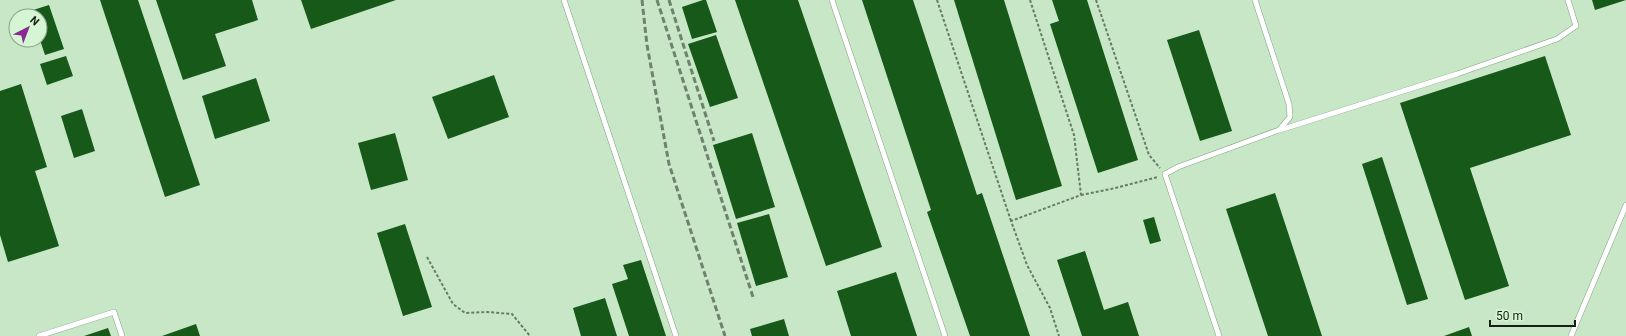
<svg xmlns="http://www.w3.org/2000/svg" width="1626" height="336" font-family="Roboto,sans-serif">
<rect width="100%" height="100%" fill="#c8e7c6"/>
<!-- building -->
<g fill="#165919">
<path d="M100,0H138L200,185L165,197Z"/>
<path d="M156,0H252L258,20L215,34L226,66L183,80Z"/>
<path d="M301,0H396L311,29Z"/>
<path d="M703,0H706L717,32L692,39L682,7Z"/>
<path d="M735,0H798L882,247L826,266Z"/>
<path d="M862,0H913L977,195L982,193L1030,336H970L927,212L931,210Z"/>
<path d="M954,0H1004L1062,186L1016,200Z"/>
<path d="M1052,0H1087L1138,160L1098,173L1050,24L1059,21Z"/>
<path d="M1592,0H1626L1595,10Z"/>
<path d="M49,5L64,49L45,55L40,40V16H32L30,11Z"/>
<path d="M1199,30L1232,131L1200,141L1167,40Z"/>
<path d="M716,35L738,98L710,107L688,44Z"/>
<path d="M66,56L73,76L47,85L40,64Z"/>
<path d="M1545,56L1571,135L1470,168L1509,286L1465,300L1400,103Z"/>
<path d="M494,75L509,117L448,139L432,97Z"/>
<path d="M256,78L270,121L215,139L202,96Z"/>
<path d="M21,84L47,167L35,171L59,246L8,262L0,235V91Z"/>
<path d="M82,109L95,151L74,158L61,116Z"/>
<path d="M395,133L408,180L371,190L358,143Z"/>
<path d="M752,133L775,207L736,219L713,145Z"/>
<path d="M1382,157L1428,299L1407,305L1362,164Z"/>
<path d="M1275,193L1322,336H1268L1226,209Z"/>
<path d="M769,214L788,277L756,286L737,223Z"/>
<path d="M1154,217L1161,241L1150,244L1143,220Z"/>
<path d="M405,224L432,307L403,316L377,233Z"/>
<path d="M1085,251L1104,310L1128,302L1139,336H1082L1057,260Z"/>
<path d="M641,260L666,336H629L612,284L628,279L623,265Z"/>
<path d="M896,272L917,336H851L837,291Z"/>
<path d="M605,298L617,336H581L573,308Z"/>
<path d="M784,319L789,336H752L750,329Z"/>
<path d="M196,324L200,336H162Z"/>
<path d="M1469,327L1472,336H1444Z"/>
<path d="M108,328L111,336H84Z"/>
</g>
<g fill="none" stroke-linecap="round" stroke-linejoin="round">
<!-- service casing -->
<g stroke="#85a284" stroke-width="6">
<g id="service">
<path d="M564,0L676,336"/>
<path d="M832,0L945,336"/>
<path d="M1280,130L1457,74L1557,39L1576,26L1568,0"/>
<path d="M39,336L114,312L122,336"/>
<path d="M1219,336L1165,174L1178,167L1279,130L1290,117L1289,104L1255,0"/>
<path d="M1571,336L1626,205"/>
</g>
</g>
<!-- path -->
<g stroke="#677b66" stroke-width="2" stroke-dasharray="3 2" stroke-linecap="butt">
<path d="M937,0L1011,221"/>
<path d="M1030,0L1074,135L1081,195L1011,221L1027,265L1050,308L1059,336"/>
<path d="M1096,0L1149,155L1160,168"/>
<path d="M1081,195L1111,189L1158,177"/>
<path d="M427,257L453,304L465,313L487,312L512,314L530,336"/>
</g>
<!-- service -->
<use href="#service" stroke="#fff" stroke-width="5"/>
<!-- rail -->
<g stroke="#6e836d" stroke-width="3" stroke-dasharray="6 3" stroke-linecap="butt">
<path d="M642,0L647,45L669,164L725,336"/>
<path d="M657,0L753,297"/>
<path d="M669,0L714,141"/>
</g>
</g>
<!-- north arrow -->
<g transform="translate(28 28) rotate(42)"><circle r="19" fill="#d5f5d3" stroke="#88a087"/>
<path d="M0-3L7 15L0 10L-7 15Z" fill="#892a94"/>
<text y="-6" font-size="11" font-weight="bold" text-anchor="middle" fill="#152115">N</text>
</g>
<!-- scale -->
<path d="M1490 320v6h85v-6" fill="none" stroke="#152115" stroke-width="2"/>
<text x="1496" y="320" font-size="12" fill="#152115" stroke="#d5f5d3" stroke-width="3" paint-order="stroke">50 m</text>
</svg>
